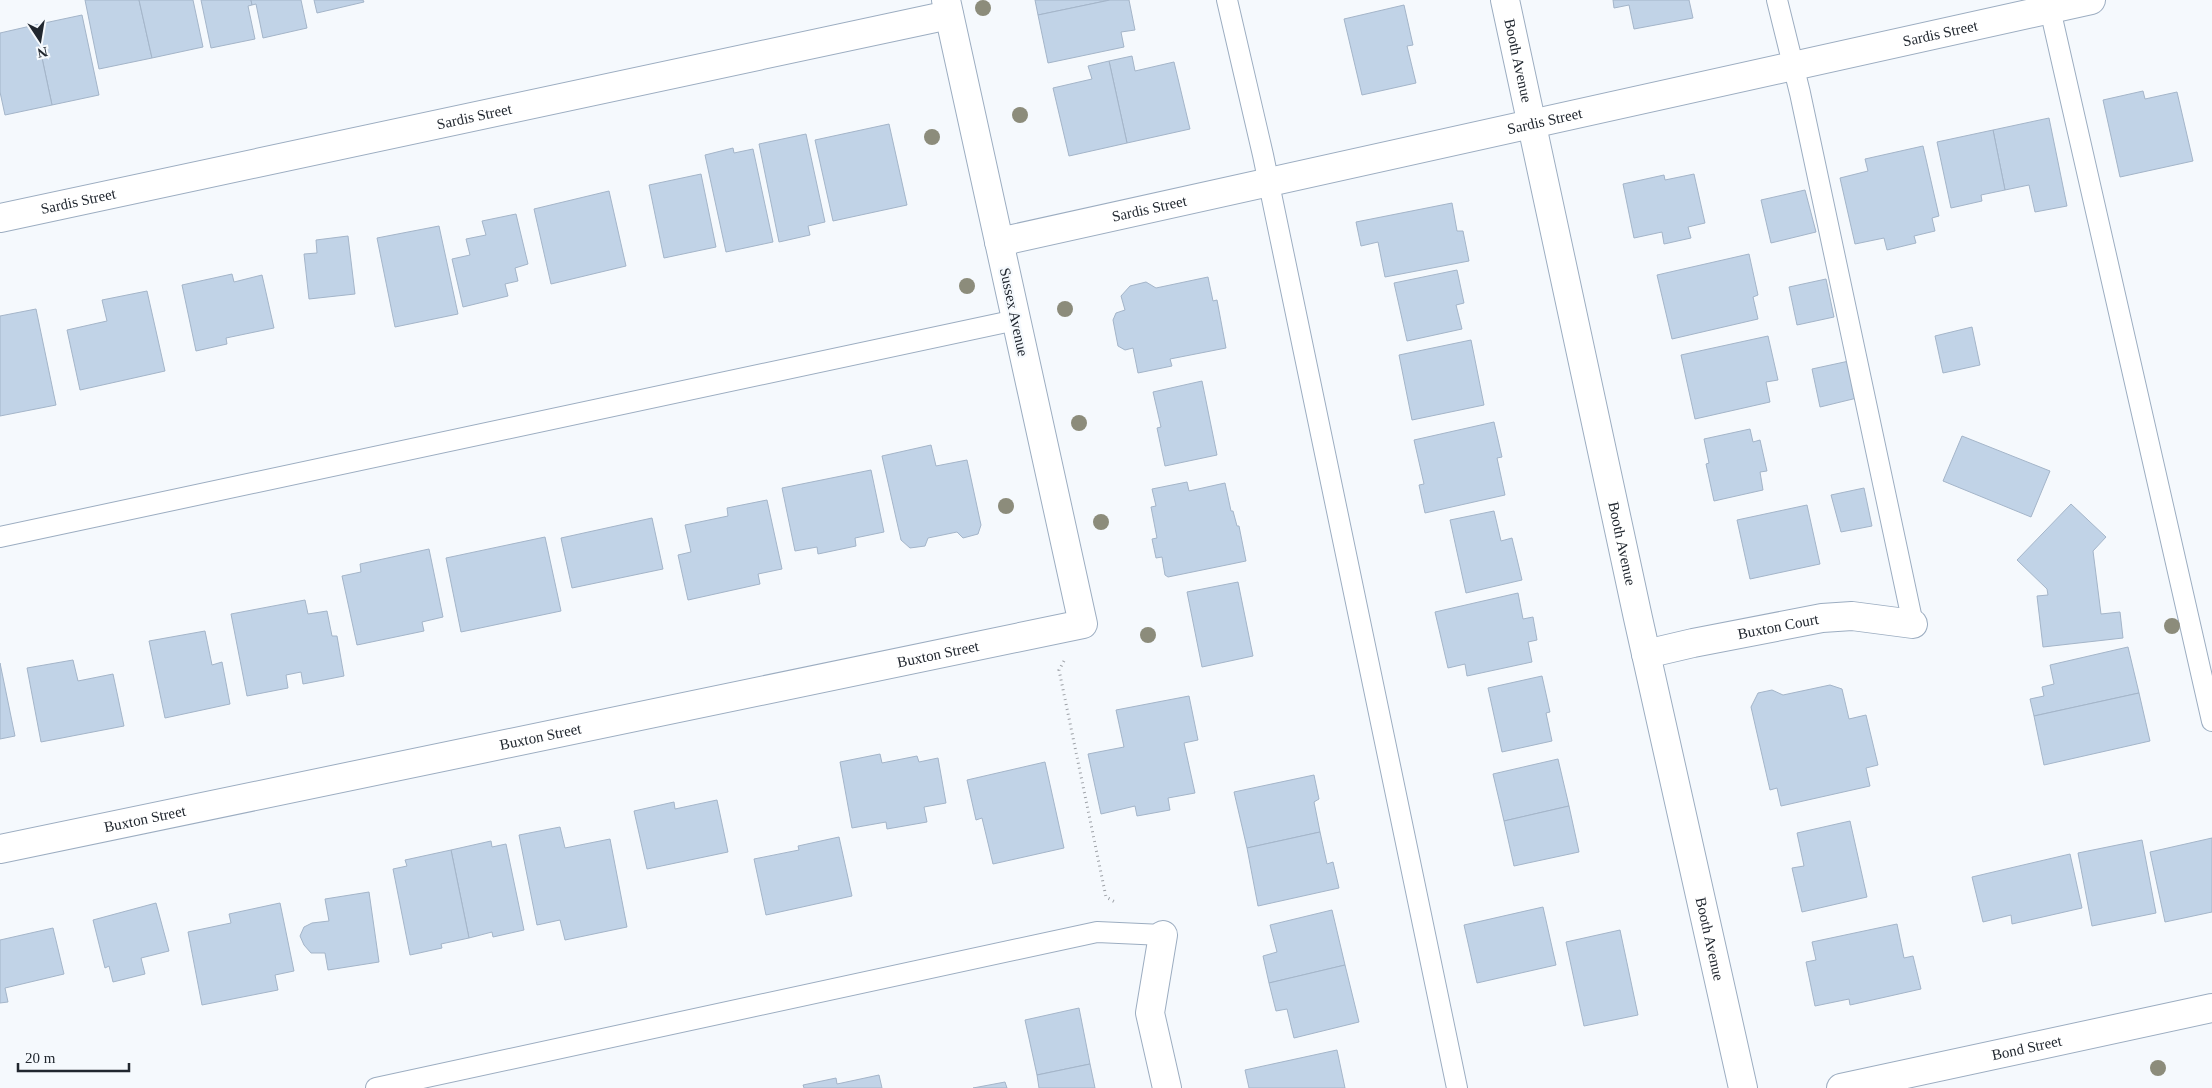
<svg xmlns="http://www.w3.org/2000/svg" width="2212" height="1088" font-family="Georgia,serif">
<rect width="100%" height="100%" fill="#f5f9fd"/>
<!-- building -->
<g fill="#c1d3e7" stroke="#a4b5c9">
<path d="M85,0H139L152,58L99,69Z"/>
<path d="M139,0H193L203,47L152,58Z"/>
<path d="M201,0H251L252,5L248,6L255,39L211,48Z"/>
<path d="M251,0H301L307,28L263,38L256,4L252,5Z"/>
<path d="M314,0H363L364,2L317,13Z"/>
<path d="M1035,0H1110L1038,15Z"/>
<path d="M1110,0H1129L1135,30L1121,32L1124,47L1048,63L1038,15Z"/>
<path d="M1613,0H1689L1693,18L1634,29L1629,5L1614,8Z"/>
<path d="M1404,5L1413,45L1407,46L1416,83L1362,95L1344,19Z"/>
<path d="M82,15L99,95L52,105L35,25Z"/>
<path d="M35,25L52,105L5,115L0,92V33Z"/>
<path d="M1132,56L1135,71L1174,62L1190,129L1127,143L1109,61Z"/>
<path d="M1109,61L1127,143L1069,156L1053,88L1092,79L1088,66Z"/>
<path d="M2143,91L2145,99L2177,92L2193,161L2120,177L2103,100Z"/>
<path d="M2049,118L2067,206L2035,212L2029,185L2005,190L1993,130Z"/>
<path d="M889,124L907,205L833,221L815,140Z"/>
<path d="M1993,130L2005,190L1981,195L1982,201L1951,208L1937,142Z"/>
<path d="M806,134L825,222L808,226L810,235L779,242L759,144Z"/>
<path d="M1923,146L1939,216L1932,218L1935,231L1914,236L1916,243L1887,250L1884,238L1855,244L1840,178L1868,171L1865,159Z"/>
<path d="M733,148L734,153L753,149L773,242L726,252L705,155Z"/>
<path d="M701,174L716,247L664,258L649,185Z"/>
<path d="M1694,174L1705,223L1688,227L1691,238L1664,244L1662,232L1634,238L1623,184L1664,175L1665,180Z"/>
<path d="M1805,190L1816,232L1771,243L1761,200Z"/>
<path d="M609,191L626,266L551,284L534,209Z"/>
<path d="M1452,203L1457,231H1463L1469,261L1385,277L1378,242L1361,246L1356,222Z"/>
<path d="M516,214L528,264L515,268L518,281L505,284L508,296L463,307L452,259L470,255L466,239L486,235L482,221Z"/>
<path d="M439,226L458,314L395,327L377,238Z"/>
<path d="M348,236L355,294L309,299L304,254L317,253L316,240Z"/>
<path d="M1749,254L1758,295L1753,297L1758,319L1672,339L1657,275Z"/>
<path d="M1457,270L1464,303L1456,305L1462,329L1407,341L1394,283Z"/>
<path d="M232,274L234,282L262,275L274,328L226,338L227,344L196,351L182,285Z"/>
<path d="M1208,277L1213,301L1217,300L1226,348L1170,359L1172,366L1138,373L1133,348L1125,350L1118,346L1113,320L1116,313L1125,310L1121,296L1130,286L1146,282L1156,288Z"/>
<path d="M1826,279L1834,317L1797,325L1789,287Z"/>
<path d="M147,291L165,371L80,390L67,330L107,321L102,300Z"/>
<path d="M36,309L56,405L0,416V316Z"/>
<path d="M1972,327L1980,365L1943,373L1935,336Z"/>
<path d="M1768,336L1778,380L1766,382L1770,402L1695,419L1681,355Z"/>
<path d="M1471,340L1484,405L1412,420L1399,355Z"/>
<path d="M1849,361L1857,398L1820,407L1812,369Z"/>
<path d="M1202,381L1217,455L1165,466L1157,428L1161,427L1153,392Z"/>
<path d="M1494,422L1502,457L1497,458L1505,495L1425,513L1419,485L1424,484L1414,440Z"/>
<path d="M1750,429L1753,442L1760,440L1767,471L1760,472L1763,490L1714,501L1706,464L1709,463L1704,439Z"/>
<path d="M1962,436L2050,471L2031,517L1943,481Z"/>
<path d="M931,445L936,466L967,460L981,525L978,534L963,538L957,532L928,538L925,546L910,548L901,540L882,456Z"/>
<path d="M871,470L884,532L855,538L856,546L818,554L817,547L795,551L782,488Z"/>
<path d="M1187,482L1189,491L1225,483L1231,511H1233L1237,526H1239L1246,561L1168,577L1165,575L1162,557L1156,558L1152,539L1157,538L1151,507L1156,506L1152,489Z"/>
<path d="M1864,488L1872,526L1841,532L1831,495Z"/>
<path d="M767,500L782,569L758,574L760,584L688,600L678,555L691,552L685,525L728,516L727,508Z"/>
<path d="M2071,504L2106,537L2093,551L2101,614L2120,612L2123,638L2043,647L2037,596L2048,595L2047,589L2017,560Z"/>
<path d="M1807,505L1820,564L1750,579L1737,520Z"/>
<path d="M1494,511L1501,541L1512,538L1522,580L1466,593L1450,520Z"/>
<path d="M652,518L663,569L572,588L561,538Z"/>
<path d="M545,537L561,611L461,632L446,558Z"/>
<path d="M429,549L443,617L422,622L424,631L357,645L342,576L361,572L360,564Z"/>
<path d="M1238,582L1253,656L1202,667L1187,592Z"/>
<path d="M1518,593L1523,619L1533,617L1537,640L1528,642L1532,662L1467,676L1465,664L1448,668L1435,612Z"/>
<path d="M305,600L308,614L327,611L332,636H337L344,676L303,684L301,672L286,675L288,688L247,696L231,614Z"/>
<path d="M205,631L212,665L222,662L230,704L165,718L149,641Z"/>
<path d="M2128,647L2139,693L2034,716L2030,699L2044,696L2042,687L2054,684L2050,665Z"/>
<path d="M73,660L78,681L113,674L124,726L41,742L27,668Z"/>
<path d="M0,663L15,736L0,739Z"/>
<path d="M1542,676L1550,712L1546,713L1552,741L1502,752L1488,688Z"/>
<path d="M1830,685L1842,689L1849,719L1866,715L1878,765L1866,768L1870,786L1781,806L1777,788L1770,790L1751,707L1758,693L1772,690L1783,695Z"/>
<path d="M2139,693L2150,741L2044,765L2034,716Z"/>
<path d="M1189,696L1198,740L1184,743L1195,793L1168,798L1170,810L1137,816L1135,806L1101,814L1088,754L1124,747L1116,710Z"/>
<path d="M880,754L882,763L917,756L919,762L938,758L946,803L924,807L927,822L887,829L886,822L852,828L840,762Z"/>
<path d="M1558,759L1569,806L1504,821L1493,774Z"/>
<path d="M1045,762L1064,848L993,864L982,818L976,820L967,780Z"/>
<path d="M1314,775L1319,799L1314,802L1320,832L1247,848L1234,792Z"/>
<path d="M717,800L728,852L647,869L634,811L674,802L675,809Z"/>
<path d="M1569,806L1579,852L1514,866L1504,821Z"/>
<path d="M1850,821L1867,897L1802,912L1792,868L1804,866L1797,833Z"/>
<path d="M560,827L565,848L610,839L627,927L565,940L560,920L537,925L519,835Z"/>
<path d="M1320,832L1327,864L1333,862L1339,888L1258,906L1247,848Z"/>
<path d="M839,837L852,896L766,915L754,859L799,850L798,846Z"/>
<path d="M2212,838V912L2165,922L2150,852Z"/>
<path d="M2142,840L2156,913L2092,926L2078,853Z"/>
<path d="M491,841L492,847L506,844L524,930L493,937L492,932L469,938L451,850Z"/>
<path d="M451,850L469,938L441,944L442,948L410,955L393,869L407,866L405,860Z"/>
<path d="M2070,854L2082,908L2012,924L2011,915L1983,922L1972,877Z"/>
<path d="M369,892L379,962L328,970L325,953H311L304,945L300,936L304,927L312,923L329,921L325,899Z"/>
<path d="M156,903L169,951L141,958L145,974L113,982L109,966L105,968L93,920Z"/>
<path d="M280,903L294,971L275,975L278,990L202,1005L188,932L231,923L229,914Z"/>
<path d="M1543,907L1556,965L1477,983L1464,925Z"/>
<path d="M1332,910L1345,965L1269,983L1263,956L1277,952L1270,925Z"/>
<path d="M1897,924L1904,958L1913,956L1921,989L1850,1005L1849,999L1815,1006L1806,962L1816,960L1812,942Z"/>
<path d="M53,928L64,974L5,988L8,1002L0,1003V940Z"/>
<path d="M1620,930L1638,1015L1584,1026L1566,942Z"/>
<path d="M1345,965L1359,1022L1294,1038L1287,1009L1276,1011L1269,983Z"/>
<path d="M1079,1008L1090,1064L1037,1075L1025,1020Z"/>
<path d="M1337,1050L1345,1088H1249L1245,1070Z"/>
<path d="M1090,1064L1095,1088H1039L1037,1075Z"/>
<path d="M879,1075L882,1088H804L803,1085L836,1078L837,1084Z"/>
<path d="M1005,1082L1007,1088H973Z"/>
</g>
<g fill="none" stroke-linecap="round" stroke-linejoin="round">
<!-- lane casing -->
<g stroke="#9cadc1" stroke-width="22">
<g id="lane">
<path d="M1227,0L1263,155L1457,1088"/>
<path d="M1777,0L1800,93L1913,624"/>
<path d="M2050,9L2212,721"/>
<path d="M0,537L1016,320"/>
<path d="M376,1088L1097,932L1163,935"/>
</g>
</g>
<!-- street casing -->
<g stroke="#9cadc1" stroke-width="30">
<g id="street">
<path id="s1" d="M1505,0L1638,618L1743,1088"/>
<path id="s2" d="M0,218L949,15"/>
<path id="s3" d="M999,242L2091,0"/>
<path id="s4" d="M1646,654L1693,643L1822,618L1852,616L1913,624"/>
<path id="s5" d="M0,849L1083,624L946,0"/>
<path d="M1163,935L1150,1013L1167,1088"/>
</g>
</g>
<!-- secondary casing -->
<g stroke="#9cadc1" stroke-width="30">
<g id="secondary">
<path id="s6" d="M1841,1088L2212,1008"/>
</g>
</g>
<!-- path -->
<path stroke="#9da1a7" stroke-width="3" stroke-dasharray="1 4" stroke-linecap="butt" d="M1064,661L1059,670L1106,897L1115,902"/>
<!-- lane -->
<use href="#lane" stroke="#fff" stroke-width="20"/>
<!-- street -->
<use href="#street" stroke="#fff" stroke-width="28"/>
<!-- secondary -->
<use href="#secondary" stroke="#fff" stroke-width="28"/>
</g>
<!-- trees -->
<g fill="#8c8c7b">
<circle cx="983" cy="8" r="8"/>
<circle cx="1020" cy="115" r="8"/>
<circle cx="932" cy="137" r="8"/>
<circle cx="967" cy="286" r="8"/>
<circle cx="1065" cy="309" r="8"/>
<circle cx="1079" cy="423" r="8"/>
<circle cx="1006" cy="506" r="8"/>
<circle cx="1101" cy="522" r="8"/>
<circle cx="2172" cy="626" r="8"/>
<circle cx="1148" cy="635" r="8"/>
<circle cx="2158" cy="1068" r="8"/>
</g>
<g text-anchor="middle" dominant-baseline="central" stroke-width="4.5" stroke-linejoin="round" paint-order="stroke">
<!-- street labels -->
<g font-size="15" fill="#21272f" stroke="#f5f9fd">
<text stroke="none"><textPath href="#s3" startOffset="964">Sardis Street</textPath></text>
<text stroke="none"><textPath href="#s1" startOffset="62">Booth Avenue</textPath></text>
<text stroke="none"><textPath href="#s2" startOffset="485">Sardis Street</textPath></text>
<text stroke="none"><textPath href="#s3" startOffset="559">Sardis Street</textPath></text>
<text stroke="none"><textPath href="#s2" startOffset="80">Sardis Street</textPath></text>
<text stroke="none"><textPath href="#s3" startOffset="154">Sardis Street</textPath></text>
<text transform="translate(1014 312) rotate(78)">Sussex Avenue</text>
<text stroke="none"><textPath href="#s1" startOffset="556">Booth Avenue</textPath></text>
<text stroke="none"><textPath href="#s4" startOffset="135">Buxton Court</textPath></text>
<text stroke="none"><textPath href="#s5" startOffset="958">Buxton Street</textPath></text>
<text stroke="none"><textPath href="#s5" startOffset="552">Buxton Street</textPath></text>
<text stroke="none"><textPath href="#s5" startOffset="148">Buxton Street</textPath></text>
<text stroke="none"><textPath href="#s1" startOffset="961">Booth Avenue</textPath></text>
<text stroke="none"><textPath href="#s6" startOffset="190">Bond Street</textPath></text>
</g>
</g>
<!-- north arrow -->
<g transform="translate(40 40) rotate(168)" stroke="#f5f9fd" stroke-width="4" paint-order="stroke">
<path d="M0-4L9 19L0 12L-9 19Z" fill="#21272f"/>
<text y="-8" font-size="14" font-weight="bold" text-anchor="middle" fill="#21272f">N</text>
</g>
<!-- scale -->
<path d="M18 1063v8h111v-8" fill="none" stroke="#21272f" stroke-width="2.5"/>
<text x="25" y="1063" font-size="15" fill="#21272f" stroke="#f5f9fd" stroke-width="4" paint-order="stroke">20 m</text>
</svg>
